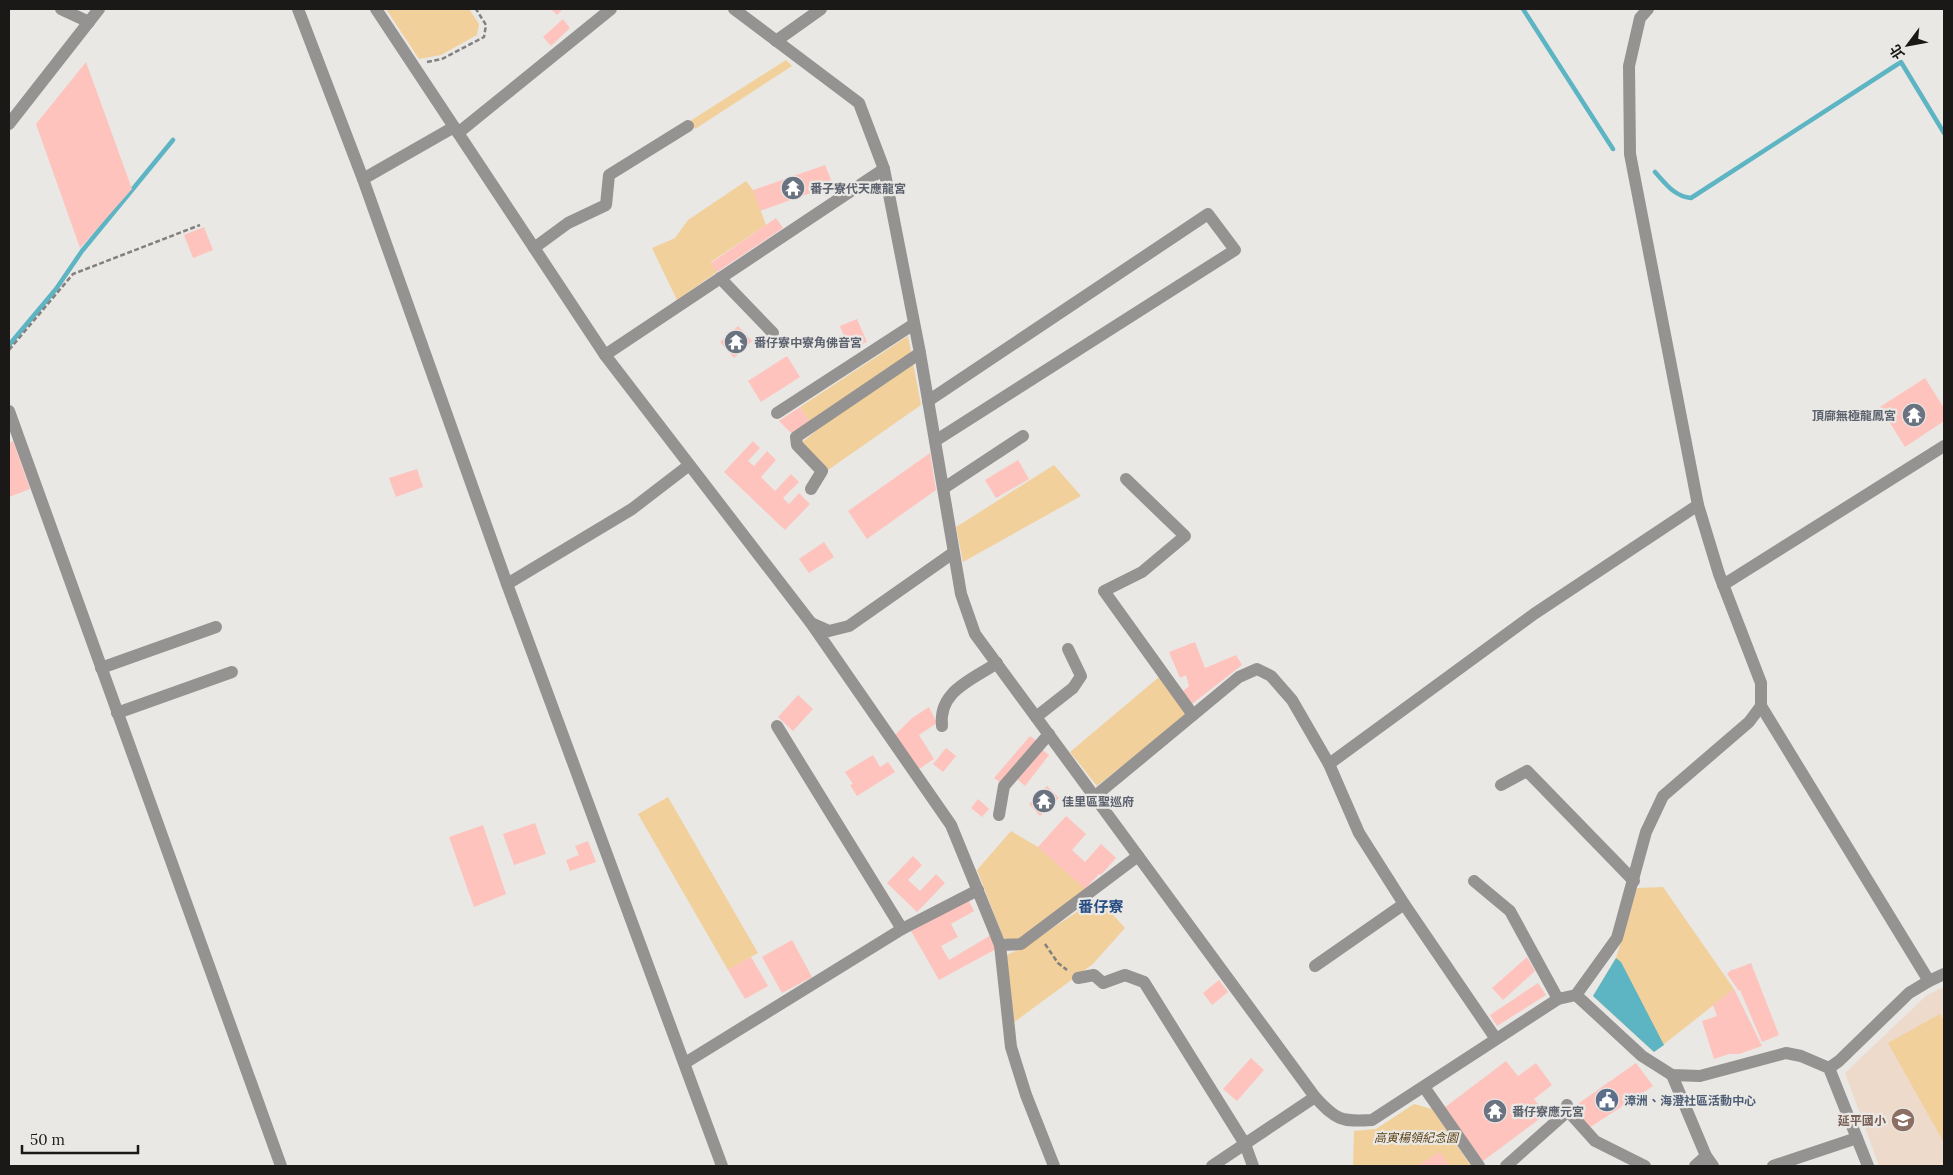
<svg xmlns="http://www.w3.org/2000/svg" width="1953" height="1175" font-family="Lora,'Noto Sans TC',serif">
<rect width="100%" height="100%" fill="#eae8e5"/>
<!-- education -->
<path fill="#eedacb" d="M1944,987V1166H1879L1845,1073L1927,995Z"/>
<!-- green -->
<g fill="#f1d09c">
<path d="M386,9H469L479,24L477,35L441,55L419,59Z"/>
<path d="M786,60L792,66L695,129L690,121Z"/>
<path d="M746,181L753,190L766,225L711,262L717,272L677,300L652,248L675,238L688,220Z"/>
<path d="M908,336L921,405L828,470L801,443L816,431L800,407Z"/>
<path d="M1054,465L1081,496L963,562L956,527Z"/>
<path d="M1159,677L1188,713L1097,786L1070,752Z"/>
<path d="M668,797L758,953L728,970L638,814Z"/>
<path d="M1011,831L1038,847L1087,890L1021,940H1007L1003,937L977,870Z"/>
<path d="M1663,887L1734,989L1654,1052L1593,996L1616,958L1637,888Z"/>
<path d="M1098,898L1125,928L1093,964L1013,1023L1005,956L1024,947Z"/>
<path d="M1940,1014L1944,1021L1943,1141L1888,1043Z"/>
<path d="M1414,1104L1432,1109L1471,1166H1353L1354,1131L1376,1129Z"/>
</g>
<!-- water -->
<path fill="#5db4c3" d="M1616,958L1621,962L1664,1045L1654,1052L1593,996Z"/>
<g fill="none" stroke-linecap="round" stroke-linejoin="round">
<!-- stream -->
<g stroke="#5db4c3" stroke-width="4.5">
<path d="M1523,9L1613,149"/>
<path d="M1655,172C1666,184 1674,196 1691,198L1901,62L1944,133"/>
<path d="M9,345L56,289L82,251L173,140"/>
</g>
</g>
<!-- building -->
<g fill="#fec3bc">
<path d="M551,9H563L557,15Z"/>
<path d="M563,19L570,28L551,46L543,37Z"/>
<path d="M86,62L132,189L80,248L36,124Z"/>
<path d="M825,165L833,185L760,211L753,190Z"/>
<path d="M776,218L783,228L717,272L711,263Z"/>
<path d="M204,227L213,250L193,258L184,235Z"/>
<path d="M857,319L867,342L849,349L840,326Z"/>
<path d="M738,326L752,341L734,358L720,342Z"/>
<path d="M787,356L800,377L761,402L748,381Z"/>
<path d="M1925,378L1944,408V421L1905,447L1880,407Z"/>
<path d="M800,407L810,422L791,433L779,421Z"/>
<path d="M13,441L30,489L9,497V443Z"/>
<path d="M753,441L760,448L748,461L754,466L767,451L776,460L761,477L775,491L791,474L799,482L783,498L789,504L799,493L810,504L785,530L724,472Z"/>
<path d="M930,453L936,490L867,539L848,511Z"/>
<path d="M1018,460L1029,479L996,498L985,480Z"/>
<path d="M417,469L423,487L396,497L389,478Z"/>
<path d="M824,542L834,557L809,573L799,559Z"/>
<path d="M1195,642L1205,668L1236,655L1242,665L1192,704L1183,691L1189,686L1186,675L1180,678L1169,652Z"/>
<path d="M798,695L813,709L793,731L778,717Z"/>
<path d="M929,707L937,723L919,735L934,759L919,769L895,735L912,718Z"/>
<path d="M1030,736L1037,741L1001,783L994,778Z"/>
<path d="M946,748L956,756L943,772L933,764Z"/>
<path d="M1040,748L1049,755L1025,786L1016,778Z"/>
<path d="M873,755L880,767L888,762L895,772L857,796L850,785L853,784L845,772Z"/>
<path d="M1047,786L1059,798L1040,816L1029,804Z"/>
<path d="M978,799L989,809L982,817L971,808Z"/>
<path d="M1066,816L1086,834L1072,850L1085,862L1101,844L1116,858L1101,875L1099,874L1085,889L1038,847Z"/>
<path d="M535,823L546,854L514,865L503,834Z"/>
<path d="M483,825L506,894L474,907L449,837Z"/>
<path d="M588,841L596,862L570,871L566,860L579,855L575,846Z"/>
<path d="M913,856L922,865L908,880L920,891L936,874L945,883L917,912L887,883Z"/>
<path d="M968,899L974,911L951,924L958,937L941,946L949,960L991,935L996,949L939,980L911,931Z"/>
<path d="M792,940L812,977L782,993L762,957Z"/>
<path d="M751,957L768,986L745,999L728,970Z"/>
<path d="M1527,957L1535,971L1503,1000L1492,988Z"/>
<path d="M1751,963L1779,1035L1762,1042L1740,990L1739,991L1727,974L1732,969L1733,970Z"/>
<path d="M1219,980L1228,992L1212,1005L1203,993Z"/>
<path d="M1538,983L1546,995L1497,1026L1490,1015Z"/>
<path d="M1734,989L1762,1046L1739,1054H1729L1714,1059L1702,1021L1717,1016L1713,1005Z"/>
<path d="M1251,1058L1264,1070L1237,1101L1223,1089Z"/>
<path d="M1506,1061L1518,1076L1536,1063L1552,1085L1534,1099L1546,1114L1483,1161L1444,1108Z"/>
<path d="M1636,1063L1653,1086L1586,1130L1572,1108Z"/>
<path d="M1440,1152L1450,1166H1417Z"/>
</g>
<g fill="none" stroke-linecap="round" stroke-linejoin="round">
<!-- path -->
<g stroke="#82817f" stroke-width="2.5" stroke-dasharray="5 2.5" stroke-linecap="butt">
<path d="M427,62L442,59L484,37L486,25L476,9"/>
<path d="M9,350L73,274L200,225"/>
<path d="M1045,944L1058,963L1067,970"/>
</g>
<!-- minor -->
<g stroke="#949392" stroke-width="12">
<path d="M61,9L89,22"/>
<path d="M298,9L363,179L507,584L722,1166"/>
<path d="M376,9L605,355L811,623L829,631L849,626L953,553"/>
<path d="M734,9L859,103L884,169L920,353L961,594L975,634L1315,1097C1336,1120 1341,1122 1372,1120L1558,999L1576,995L1617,938L1646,832L1663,796L1749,722L1761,706"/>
<path d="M1648,9L1640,18L1629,66L1630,154L1698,505L1719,574L1761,683V706L1929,981"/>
<path d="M776,41L821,9"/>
<path d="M9,124L99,9"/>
<path d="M458,133L611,9"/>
<path d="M363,179L454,127"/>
<path d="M534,248L568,223L606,205L609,175L688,126"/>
<path d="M720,278L773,333"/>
<path d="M605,355L884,169"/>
<path d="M928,401L1208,214L1235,250L935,441"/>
<path d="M9,411L281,1166"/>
<path d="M777,413L914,324"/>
<path d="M1126,479L1185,536L1142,572L1104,591L1193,715"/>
<path d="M944,488L1023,436"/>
<path d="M811,489L822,471L797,445L796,437L920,353"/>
<path d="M507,584L632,509L688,466"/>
<path d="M1723,585L1944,446"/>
<path d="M811,623L951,825L1000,945L1011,1047L1026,1095L1054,1166"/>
<path d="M101,668L216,627"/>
<path d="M117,713L232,672"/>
<path d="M1036,717L1073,688L1081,676L1068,649"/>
<path d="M777,726L902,929"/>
<path d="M942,726C938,691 972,680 997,663"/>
<path d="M1329,764L1534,614L1698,505"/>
<path d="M1501,785L1527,771L1634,881"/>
<path d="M1094,797L1239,677L1257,669L1271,676L1292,700L1329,764L1359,833L1404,904L1496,1039"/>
<path d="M999,815L1004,786L1049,734"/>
<path d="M1474,881L1510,911L1558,999"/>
<path d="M1000,945L1021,944L1138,856"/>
<path d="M1315,966L1404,904"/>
<path d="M1078,978L1094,975L1103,983L1125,975L1144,982L1245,1144L1253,1166"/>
<path d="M1576,995L1642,1056L1672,1075L1700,1076L1786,1053L1801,1056L1829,1068L1868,1166"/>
<path d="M685,1063L902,929L978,890"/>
<path d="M1829,1068L1839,1061L1909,993L1929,981L1944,974"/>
<path d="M1672,1075L1706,1156L1713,1166"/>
<path d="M1424,1087L1479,1166"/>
<path d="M1567,1105L1568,1111L1595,1141L1645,1166"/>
<path d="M1212,1166L1315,1097"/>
<path d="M1506,1166L1568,1111"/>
<path d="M1695,1166L1706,1156"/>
<path d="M1773,1166L1857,1138"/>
</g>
</g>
<!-- icons -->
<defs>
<g id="temple-disc" transform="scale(1.25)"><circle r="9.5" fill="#6b7280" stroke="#eae8e5"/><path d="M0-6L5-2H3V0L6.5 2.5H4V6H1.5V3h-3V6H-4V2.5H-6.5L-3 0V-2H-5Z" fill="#fff"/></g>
<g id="civic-disc" transform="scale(1.25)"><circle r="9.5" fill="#5c6f8a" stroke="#eae8e5"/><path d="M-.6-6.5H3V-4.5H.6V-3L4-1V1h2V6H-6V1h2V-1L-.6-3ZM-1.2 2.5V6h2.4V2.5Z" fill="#fff"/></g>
<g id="school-disc" transform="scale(1.25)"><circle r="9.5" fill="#8d6e63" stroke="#eae8e5"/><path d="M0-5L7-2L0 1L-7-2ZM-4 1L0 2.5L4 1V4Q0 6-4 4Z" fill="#fff"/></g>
</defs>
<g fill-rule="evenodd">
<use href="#temple-disc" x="793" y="188"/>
<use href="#temple-disc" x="736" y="342"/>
<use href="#temple-disc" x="1914" y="415"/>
<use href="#temple-disc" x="1044" y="801"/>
<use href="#civic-disc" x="1607" y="1100"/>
<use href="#temple-disc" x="1495" y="1111"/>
<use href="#school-disc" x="1903" y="1120"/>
</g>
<g text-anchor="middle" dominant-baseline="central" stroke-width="4.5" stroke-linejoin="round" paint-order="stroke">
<!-- worship labels -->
<g font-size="12" font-weight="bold" fill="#5b616d" stroke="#eae8e5" text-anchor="start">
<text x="810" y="188">番子寮代天應龍宮</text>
<text x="754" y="342">番仔寮中寮角佛音宮</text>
<text x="1896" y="415" text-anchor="end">頂廍無極龍鳳宮</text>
<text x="1062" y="801">佳里區聖巡府</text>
<text x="1512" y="1111">番仔寮應元宮</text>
</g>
<!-- service labels -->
<g font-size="12" font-weight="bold" fill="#4e5e75" stroke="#eae8e5" text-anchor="start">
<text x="1624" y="1100">漳洲、海澄社區活動中心</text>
</g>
<!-- education labels -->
<g font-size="12" font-weight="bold" fill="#785e54" stroke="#eae8e5" text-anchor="end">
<text x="1886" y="1120">延平國小</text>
</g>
<!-- park labels -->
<g font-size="12" font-style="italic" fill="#5b4214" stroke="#eae8e5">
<text x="1416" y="1137">高寅楊領紀念園</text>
</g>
<!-- quarter labels -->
<g font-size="15" font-weight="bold" fill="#264c81" stroke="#eae8e5">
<text x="1101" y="906">番仔寮</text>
</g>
</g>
<!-- border -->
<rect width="1953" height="1175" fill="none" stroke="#1a1918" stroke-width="20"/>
<!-- north arrow -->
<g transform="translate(1908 45) rotate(238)" stroke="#eae8e5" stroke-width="4" paint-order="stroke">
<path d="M0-4L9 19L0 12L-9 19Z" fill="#1a1918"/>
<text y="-8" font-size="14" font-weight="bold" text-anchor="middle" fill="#1a1918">北</text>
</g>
<!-- scale -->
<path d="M22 1145v8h116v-8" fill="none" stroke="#1a1918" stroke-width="2.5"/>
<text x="30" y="1145" font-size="15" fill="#1a1918" stroke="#eae8e5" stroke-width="4" paint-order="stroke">50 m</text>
</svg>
